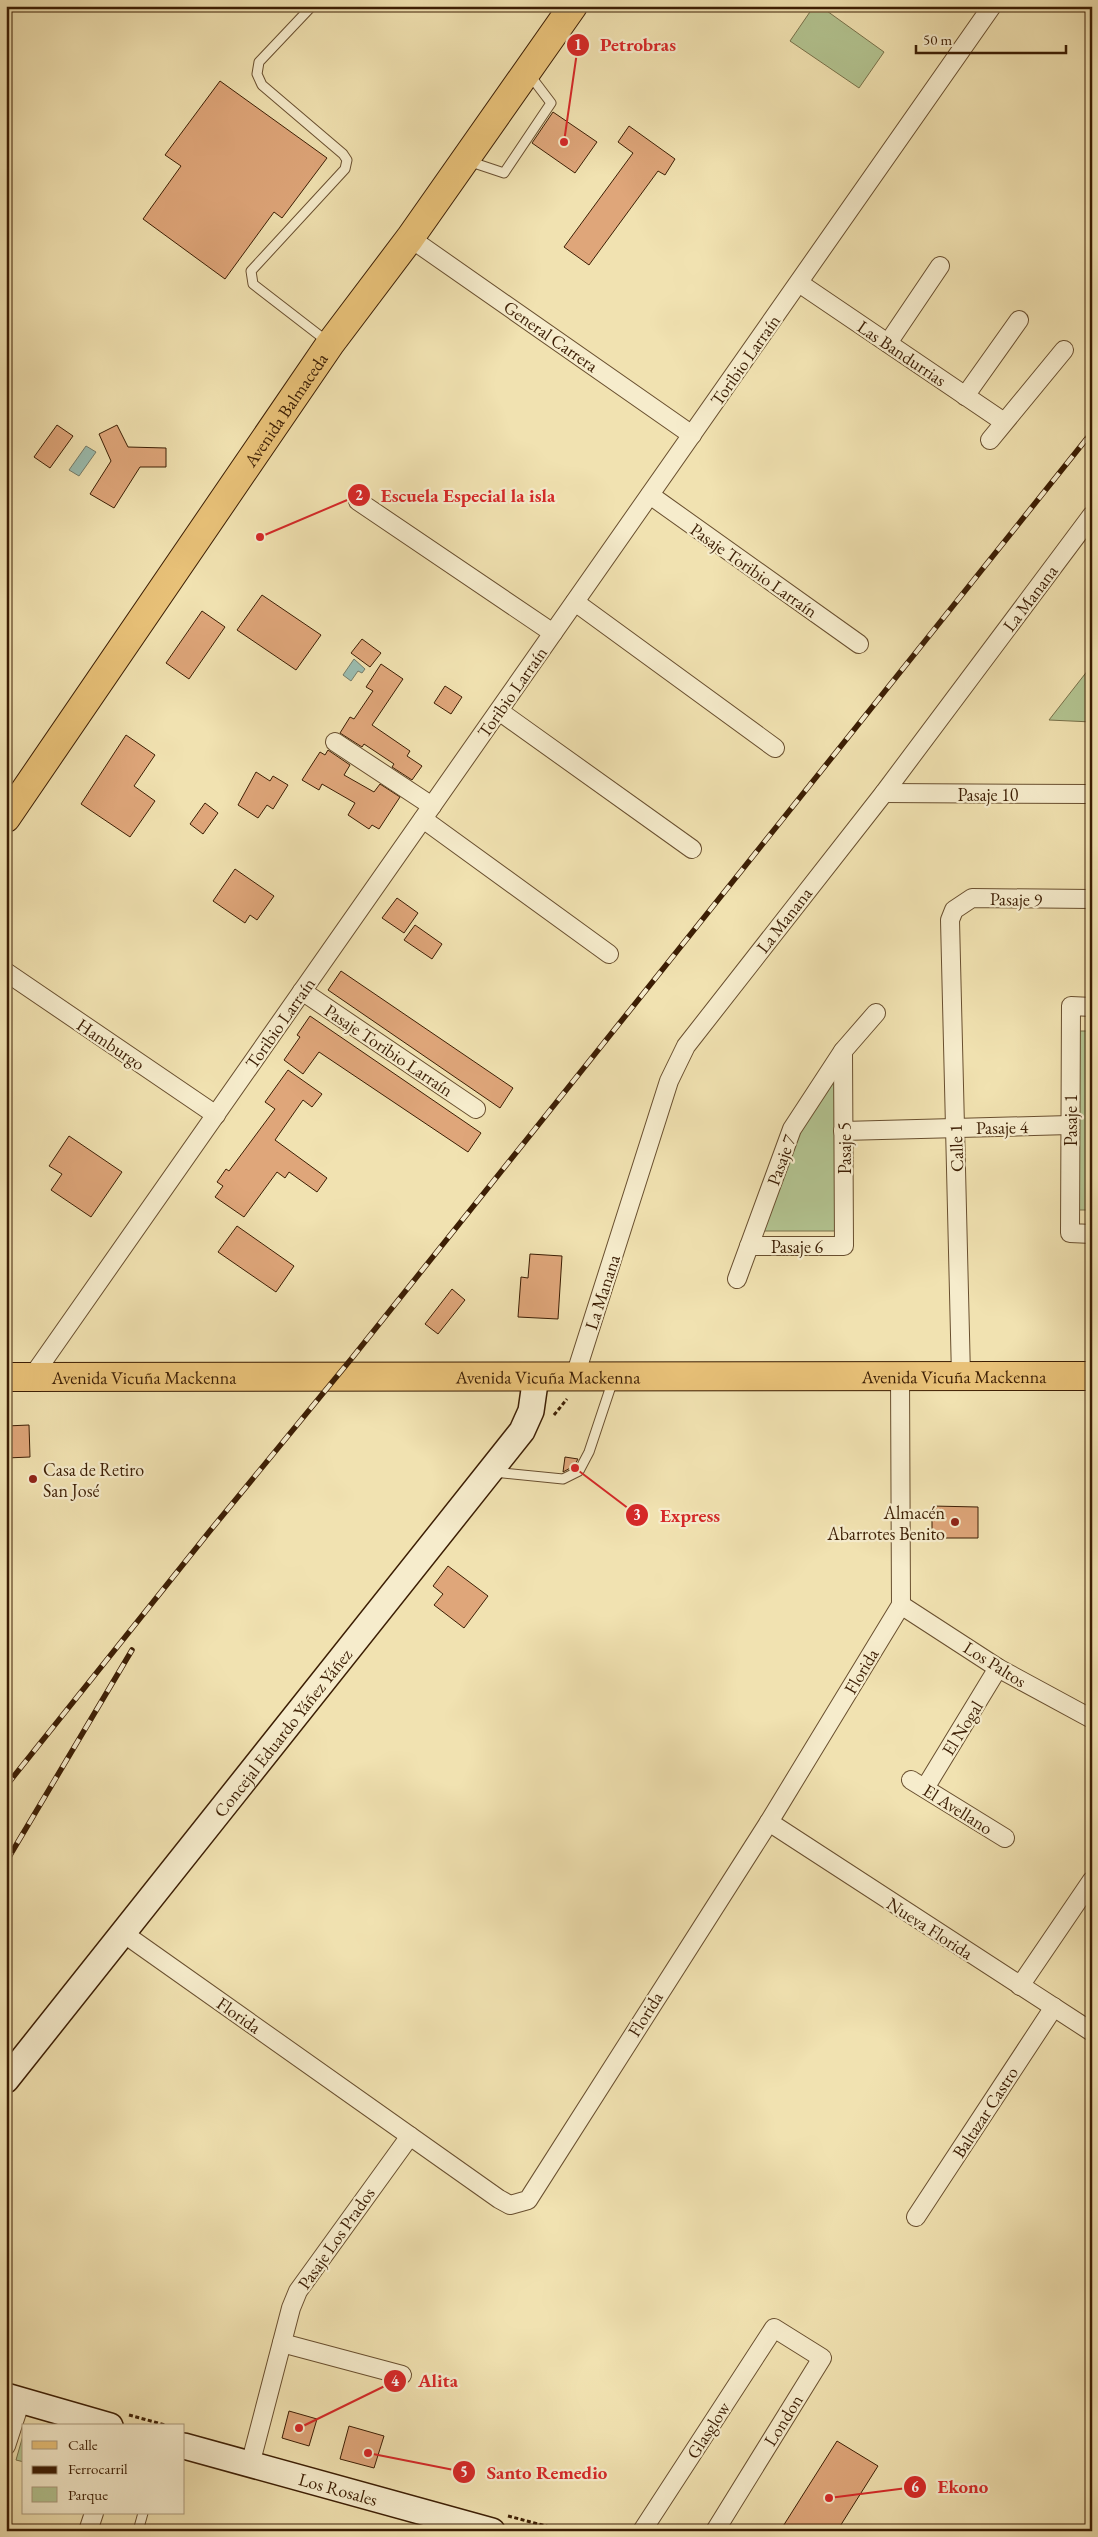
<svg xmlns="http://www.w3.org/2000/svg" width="1098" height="2537" font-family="'EB Garamond',serif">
<rect width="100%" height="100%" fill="#f1e2b1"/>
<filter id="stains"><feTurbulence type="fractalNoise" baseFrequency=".004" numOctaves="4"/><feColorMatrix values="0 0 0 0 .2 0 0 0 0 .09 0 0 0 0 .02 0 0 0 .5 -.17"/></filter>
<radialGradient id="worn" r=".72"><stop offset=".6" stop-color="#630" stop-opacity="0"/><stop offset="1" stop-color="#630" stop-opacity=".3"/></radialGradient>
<!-- green -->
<g fill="#b3c491" stroke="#78714a">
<path d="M814,6H820L884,52L859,88L790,41Z"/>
<path d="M1092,665V722L1049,720Z"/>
<path d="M1077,1031H1092V1210H1076Z"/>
<path d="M839,1070V1231H761L796,1134Z"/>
<path d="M24,2432V2462L16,2460Z"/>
</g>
<!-- water -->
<g fill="#9bbdb0" stroke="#757d6b">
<path d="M86,446L96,452L79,476L69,470Z"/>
<path d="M354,659L365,669L362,673L358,671L351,681L343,675Z"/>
</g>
<!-- building -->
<g fill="#dfa67a" stroke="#3c1e04">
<path d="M220,81L327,158L282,218L274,212L225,279L143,219L181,166L165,155Z"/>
<path d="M553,112L597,142L575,173L532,143Z"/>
<path d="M629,126L675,159L665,175L658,171L589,265L564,247L633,153L618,142Z"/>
<path d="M57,425L73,436L50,468L34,457Z"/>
<path d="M117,425L128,447L166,448V467H140L114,508L90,494L111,461L99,434Z"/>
<path d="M262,595L321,635L296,670L237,630Z"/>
<path d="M202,611L225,627L189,679L166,663Z"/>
<path d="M362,639L381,653L370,667L351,653Z"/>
<path d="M381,664L403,679L372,725L410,751L407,756L422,766L412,780L392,767L394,764L364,744L362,747L340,733L350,717L354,719L373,691L366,687Z"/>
<path d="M445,686L462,697L451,714L434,703Z"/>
<path d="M126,735L155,755L134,786L155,801L130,837L81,804Z"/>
<path d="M328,750L350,765L344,775L374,792L380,784L400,797L379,829L372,825L369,829L348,815L355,803L322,784L319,790L302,780L320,752L325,755Z"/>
<path d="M256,772L270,781L273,776L288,785L273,809L267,805L258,818L238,805Z"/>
<path d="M205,803L218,813L203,834L190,824Z"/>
<path d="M235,869L274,896L257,920L250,915L245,923L213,901Z"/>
<path d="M397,898L418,913L404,933L382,918Z"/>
<path d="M415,925L442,944L432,959L404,940Z"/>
<path d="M341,971L513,1088L500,1108L328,990Z"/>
<path d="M310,1016L481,1133L468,1152L319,1052L303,1074L284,1060L300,1037L297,1035Z"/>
<path d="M288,1070L322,1094L312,1107L303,1100L275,1140L327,1178L317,1192L289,1172L285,1178L277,1172L244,1217L215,1197L223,1186L217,1182L226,1169L229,1171L275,1109L265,1102Z"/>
<path d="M69,1136L122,1172L91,1217L51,1190L62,1174L49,1166Z"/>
<path d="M237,1226L294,1266L276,1292L218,1252Z"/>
<path d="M530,1254L562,1256L558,1319L518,1317L521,1277L528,1278Z"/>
<path d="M452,1289L465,1300L438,1334L425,1324Z"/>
<path d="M29,1425L30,1457L6,1458V1426Z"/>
<path d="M565,1457L578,1459L574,1466L563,1472Z"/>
<path d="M932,1506L978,1507V1538H932Z"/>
<path d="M448,1566L488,1596L464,1628L434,1605L443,1594L433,1586Z"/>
<path d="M289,2411L317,2419L309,2446L282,2438Z"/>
<path d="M349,2426L384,2436L374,2468L340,2459Z"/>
<path d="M837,2441L878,2466L837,2531H780Z"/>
</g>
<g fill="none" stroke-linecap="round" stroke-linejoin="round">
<!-- lane casing -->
<g stroke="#694f2f" stroke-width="11">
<g id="lane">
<path d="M312,6L259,62L257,74L262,85L343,154L347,160L345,169L251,271L253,284L328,342"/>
<path d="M468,161L504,173L551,103L529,74"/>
<path d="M494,1472L563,1479L579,1471L589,1452L613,1380"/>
<path d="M138,2531L143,2513"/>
</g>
</g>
<!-- street casing -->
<g stroke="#694f2f" stroke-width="20">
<g id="street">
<path d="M410,238L692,435"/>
<path d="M799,283L1004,422"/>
<path d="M888,343L940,266"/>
<path d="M965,396L1019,320"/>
<path d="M990,440L1064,350"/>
<path d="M650,495L859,644"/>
<path d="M358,501L553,633"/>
<path d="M575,602L775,748"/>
<path d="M499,711L692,849"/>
<path d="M335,742L432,806"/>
<path d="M884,793L1092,794"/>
<path d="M423,819L609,954"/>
<path d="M6,972L216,1115"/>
<path d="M302,991L476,1109"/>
<path d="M1092,1007L1071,1006L1070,1233L1092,1234"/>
<path d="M843,1131L1070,1125"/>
<path d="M749,1246H844L843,1051"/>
<path d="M737,1279L792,1129L843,1051L876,1013"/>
<path d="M575,1376L669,1081L686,1046L884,793L1092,515"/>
<path d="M961,1376L950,920L954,910L972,898L1092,899"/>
<path d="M32,1377L992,6"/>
<path d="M901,1605L998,1668L1092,1719"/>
<path d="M911,1780L1005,1838"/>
<path d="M925,1788L998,1668"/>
<path d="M769,1822L1092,2032"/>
<path d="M123,1933L499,2199L510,2205L528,2200L769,1822L901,1605L900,1376"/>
<path d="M1020,1986L1092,1880"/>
<path d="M916,2217L1054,2007"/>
<path d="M282,2343L402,2375"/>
<path d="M6,2446L21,2400"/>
<path d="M250,2465L291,2308L298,2291L410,2136"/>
<path d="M88,2531L94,2513"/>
<path d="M642,2531L774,2328L822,2358L715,2531"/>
</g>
</g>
<!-- secondary casing -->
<g stroke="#3c1e04" stroke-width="28">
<g id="secondary">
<path id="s1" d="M6,2080L522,1431L531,1411L536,1376"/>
<path d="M6,2396L110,2426"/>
<path id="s2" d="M184,2446L492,2531"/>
</g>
</g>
<!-- primary casing -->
<g stroke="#3c1e04" stroke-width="30">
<g id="primary">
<path id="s3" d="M6,818L330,344L410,238L573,6"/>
<path id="s4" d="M6,1377L1092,1376"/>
</g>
</g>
<!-- path -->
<g stroke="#3c1e04" stroke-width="3" stroke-dasharray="4 2.5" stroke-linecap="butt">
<path d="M554,1415L567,1399"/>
<path d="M129,2415L169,2426"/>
<path d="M508,2516L565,2531"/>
</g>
<!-- lane -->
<use href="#lane" stroke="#f6eccc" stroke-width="9"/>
<!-- street -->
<use href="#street" stroke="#f6eccc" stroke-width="18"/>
<!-- secondary -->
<use href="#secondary" stroke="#f6eccc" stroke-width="25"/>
<!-- primary -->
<use href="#primary" stroke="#e8c178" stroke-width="28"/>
<!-- rail casing -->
<g stroke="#3c1e04" stroke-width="5.5">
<g id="rail">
<path d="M6,1786L209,1532L352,1358L1092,432"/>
<path d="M6,1862L132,1650"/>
</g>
</g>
<!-- rail -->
<use href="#rail" stroke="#f6eccc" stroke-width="4" stroke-dasharray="11" stroke-linecap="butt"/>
</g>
<!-- markers -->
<g fill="#8f2418" stroke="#f6eccc" stroke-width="2">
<circle cx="33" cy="1479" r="5"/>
<circle cx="955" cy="1522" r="5"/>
</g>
<g text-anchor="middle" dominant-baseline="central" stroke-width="4.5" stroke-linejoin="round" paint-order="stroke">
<!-- street labels -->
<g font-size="18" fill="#3c1e04" stroke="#f6eccc">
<text transform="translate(551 336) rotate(35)">General Carrera</text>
<text transform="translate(902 353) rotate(34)">Las Bandurrias</text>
<text transform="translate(745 360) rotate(-55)">Toribio Larraín</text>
<text stroke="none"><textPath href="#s3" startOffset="495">Avenida Balmaceda</textPath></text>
<text transform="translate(754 570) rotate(35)">Pasaje Toribio Larraín</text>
<text transform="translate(1030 598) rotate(-53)">La Manana</text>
<text transform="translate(512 692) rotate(-55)">Toribio Larraín</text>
<text x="988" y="794">Pasaje 10</text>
<text transform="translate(1016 899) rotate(1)">Pasaje 9</text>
<text transform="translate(784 920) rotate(-52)">La Manana</text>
<text transform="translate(280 1023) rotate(-55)">Toribio Larraín</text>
<text transform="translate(111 1044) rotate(34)">Hamburgo</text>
<text transform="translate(389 1050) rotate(34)">Pasaje Toribio Larraín</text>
<text transform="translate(1070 1120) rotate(-90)">Pasaje 1</text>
<text transform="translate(1002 1127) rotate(-1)">Pasaje 4</text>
<text transform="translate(844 1148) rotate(-90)">Pasaje 5</text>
<text transform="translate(956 1148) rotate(-92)">Calle 1</text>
<text transform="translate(781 1160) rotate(-70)">Pasaje 7</text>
<text x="797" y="1246">Pasaje 6</text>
<text transform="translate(602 1292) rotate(-72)">La Manana</text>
<text stroke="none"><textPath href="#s4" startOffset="542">Avenida Vicuña Mackenna</textPath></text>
<text stroke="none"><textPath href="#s4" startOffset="948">Avenida Vicuña Mackenna</textPath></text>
<text stroke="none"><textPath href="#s4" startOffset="138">Avenida Vicuña Mackenna</textPath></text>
<text transform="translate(995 1664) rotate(32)">Los Paltos</text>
<text transform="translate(861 1671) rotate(-59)">Florida</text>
<text transform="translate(962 1728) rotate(-58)">El Nogal</text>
<text stroke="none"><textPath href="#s1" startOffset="444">Concejal Eduardo Yáñez Yáñez</textPath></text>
<text transform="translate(958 1809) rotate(32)">El Avellano</text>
<text transform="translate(930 1928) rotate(33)">Nueva Florida</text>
<text transform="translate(645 2014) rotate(-58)">Florida</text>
<text transform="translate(239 2015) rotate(35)">Florida</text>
<text transform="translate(985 2112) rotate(-57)">Baltazar Castro</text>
<text transform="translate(336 2238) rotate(-55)">Pasaje Los Prados</text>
<text transform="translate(783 2420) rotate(-58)">London</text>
<text transform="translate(708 2430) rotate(-57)">Glasglow</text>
<text stroke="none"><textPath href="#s2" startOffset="160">Los Rosales</textPath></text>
</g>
<!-- poi labels -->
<g font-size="18" fill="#3c1e04" stroke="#f6eccc" text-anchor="start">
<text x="43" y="1469">Casa de Retiro<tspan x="43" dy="21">San José</tspan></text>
<text x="945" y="1512" text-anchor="end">Almacén<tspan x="945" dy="21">Abarrotes Benito</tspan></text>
</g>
</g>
<!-- callouts -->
<path fill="none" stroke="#d62828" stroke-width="2" d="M564 142L578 45M260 537L359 495M575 1468L637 1515M299 2428L395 2381M368 2453L464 2472M829 2498L915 2487"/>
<g fill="#d62828" stroke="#f6eccc" stroke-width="2">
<circle cx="564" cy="142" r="5"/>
<circle cx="260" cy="537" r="5"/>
<circle cx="575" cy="1468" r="5"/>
<circle cx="299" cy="2428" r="5"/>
<circle cx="368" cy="2453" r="5"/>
<circle cx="829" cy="2498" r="5"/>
<circle cx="578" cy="45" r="12"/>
<circle cx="359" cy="495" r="12"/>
<circle cx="637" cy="1515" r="12"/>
<circle cx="395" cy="2381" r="12"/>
<circle cx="464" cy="2472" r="12"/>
<circle cx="915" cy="2487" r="12"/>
</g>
<g font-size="15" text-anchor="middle" font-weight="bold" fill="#fff">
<text x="578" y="50">1</text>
<text x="359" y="500">2</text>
<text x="637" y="1520">3</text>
<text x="395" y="2386">4</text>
<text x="464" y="2477">5</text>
<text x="915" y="2492">6</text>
</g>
<g font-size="19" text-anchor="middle" font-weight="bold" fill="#d62828" stroke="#f6eccc" stroke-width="4.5" stroke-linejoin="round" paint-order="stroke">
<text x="638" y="51">Petrobras</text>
<text x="468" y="502">Escuela Especial la isla</text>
<text x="690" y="1522">Express</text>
<text x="438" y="2387">Alita</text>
<text x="547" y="2479">Santo Remedio</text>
<text x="963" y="2493">Ekono</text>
</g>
<!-- margin -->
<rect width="1098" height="2537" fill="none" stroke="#f1e2b1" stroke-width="25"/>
<rect x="8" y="8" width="1083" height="2522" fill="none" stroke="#3c1e04" stroke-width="2.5"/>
<rect x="12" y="12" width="1073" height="2512" fill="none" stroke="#3c1e04"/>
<!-- legend -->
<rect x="22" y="2424" width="162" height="90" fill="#f6eccc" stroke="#ac9a7c"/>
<rect x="32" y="2441" width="25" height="8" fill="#e8c178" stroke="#ac9a7c"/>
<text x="68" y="2450" font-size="15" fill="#3c1e04">Calle</text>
<rect x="32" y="2466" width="25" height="8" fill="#3c1e04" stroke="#ac9a7c"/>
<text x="68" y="2474" font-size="15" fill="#3c1e04">Ferrocarril</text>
<rect x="32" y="2487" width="25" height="15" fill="#b3c491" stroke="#ac9a7c"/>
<text x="68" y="2500" font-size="15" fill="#3c1e04">Parque</text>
<!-- scale -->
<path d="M916 45v8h150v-8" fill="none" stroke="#3c1e04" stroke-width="2.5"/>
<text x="923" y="45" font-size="15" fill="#3c1e04" stroke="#f6eccc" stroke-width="4" paint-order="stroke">50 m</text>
<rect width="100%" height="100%" filter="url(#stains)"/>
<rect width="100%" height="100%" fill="url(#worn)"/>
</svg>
